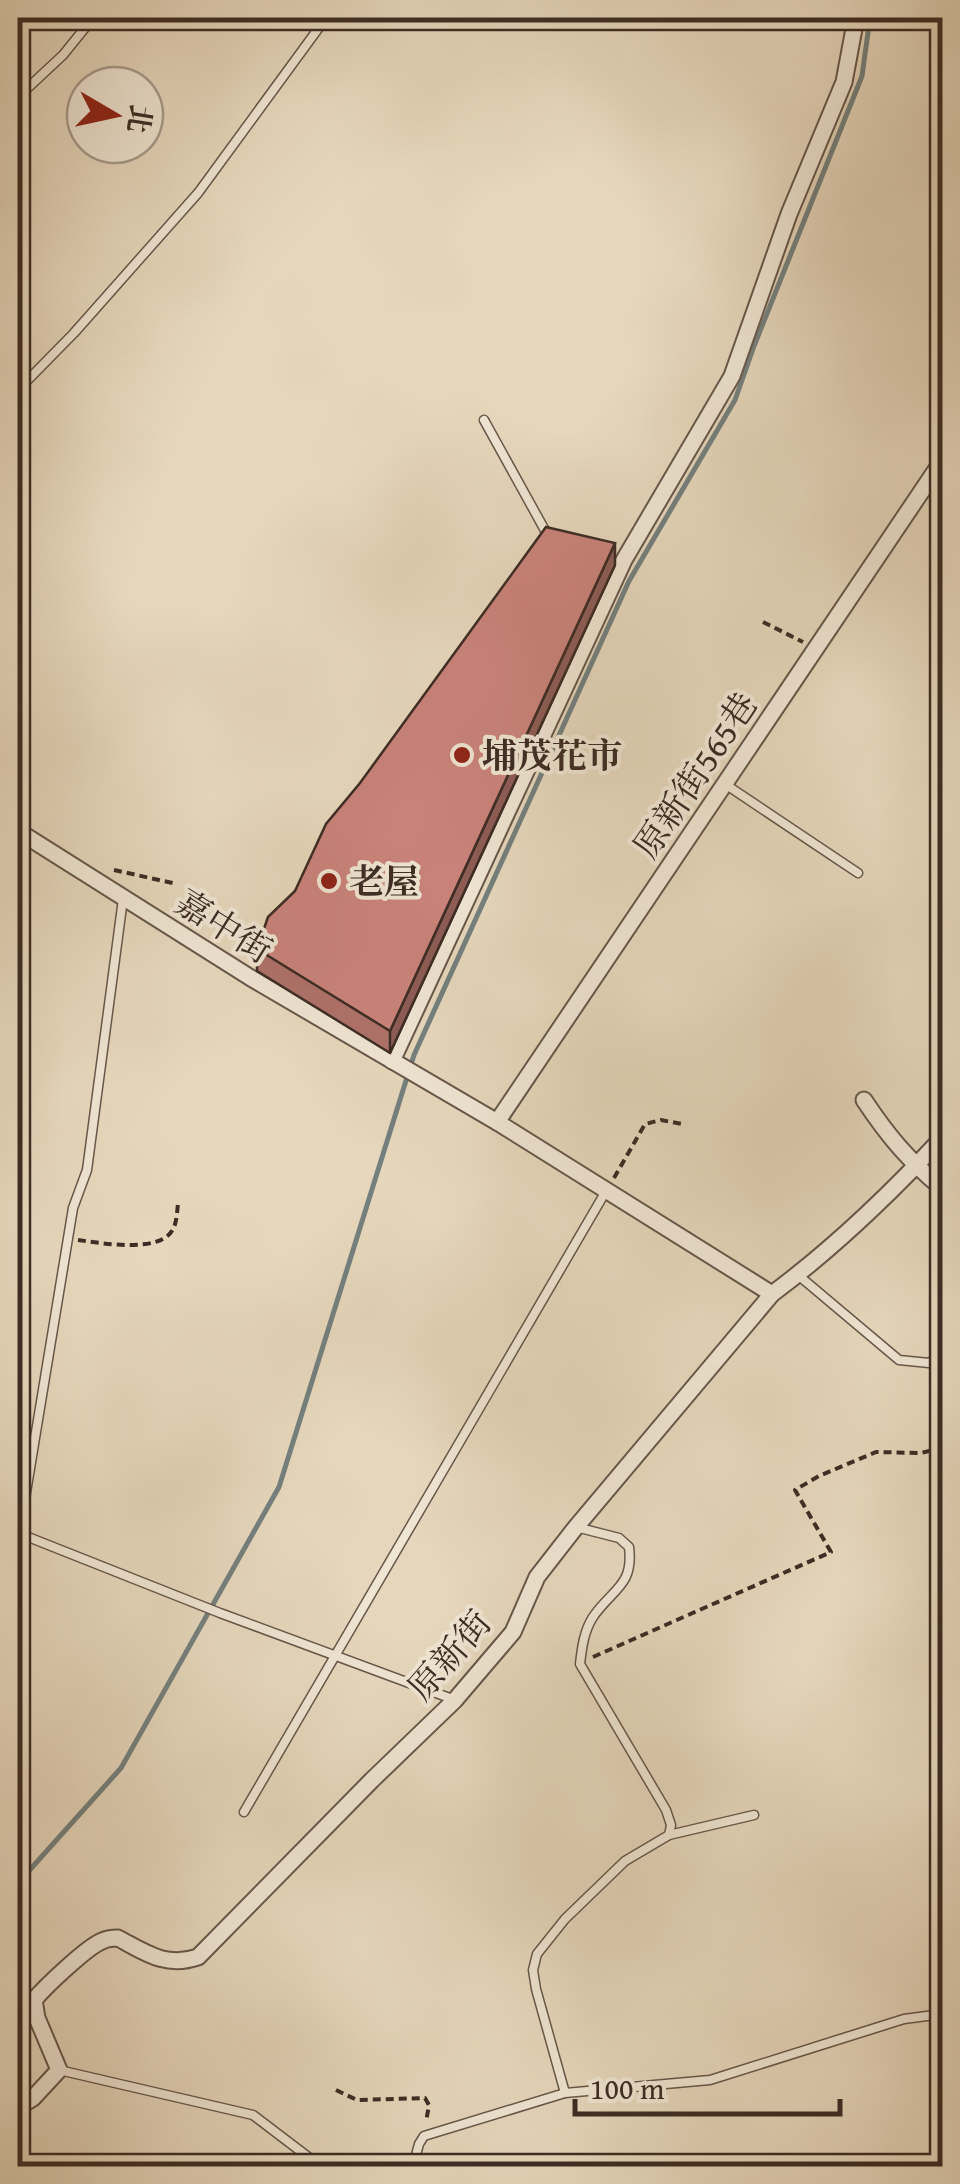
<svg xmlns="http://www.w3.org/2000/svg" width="960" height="2184" font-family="'Gentium Book Plus','Noto Serif TC',serif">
<rect width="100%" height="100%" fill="#e6d7bc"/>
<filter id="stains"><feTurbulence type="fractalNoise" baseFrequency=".002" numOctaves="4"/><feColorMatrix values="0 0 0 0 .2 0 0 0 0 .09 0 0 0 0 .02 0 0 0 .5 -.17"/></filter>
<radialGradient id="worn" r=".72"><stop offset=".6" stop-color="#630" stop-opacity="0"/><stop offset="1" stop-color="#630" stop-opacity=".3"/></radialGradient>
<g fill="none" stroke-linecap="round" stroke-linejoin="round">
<!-- stream -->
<path stroke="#74807e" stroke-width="5" d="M18,1883L121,1768L279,1487L414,1055L629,581L735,400L754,346L862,76L870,18"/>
<!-- lane casing -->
<g stroke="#67574b" stroke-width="11">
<g id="lane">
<path d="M18,97L63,55L93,18"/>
<path d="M18,390L74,333L198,193L326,18"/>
<path d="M484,420L547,534"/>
<path d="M725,784L858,873"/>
<path d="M798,1275L899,1360L929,1363L942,1354"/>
<path d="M18,1533L220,1613L455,1700"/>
<path d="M18,1541L73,1208L87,1170L123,899"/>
<path d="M244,1812L606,1191"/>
<path d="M669,1835L754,1815"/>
<path d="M59,2070L253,2115L320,2166"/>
<path d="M565,2093L536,1989L533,1970L537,1954L565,1919L625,1861L669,1835L671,1825L666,1810L580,1664C582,1647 584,1631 593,1617C612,1589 634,1586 629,1547L619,1538L576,1527"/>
<path d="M413,2166L419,2144L424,2136L565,2093L710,2080L904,2019L942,2014"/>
</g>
</g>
<!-- street casing -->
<g stroke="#67574b" stroke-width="19">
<g id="street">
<path d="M18,831L251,978L497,1122L772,1294"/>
<path d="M392,1061L624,560L732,376L789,214L844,82L856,18"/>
<path d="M864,1100C888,1136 908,1160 942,1188"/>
<path d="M497,1122L942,461"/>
<path d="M18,2107L33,2098L59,2070L37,2018L34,2000C46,1986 87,1947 102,1941C106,1939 114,1938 118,1938C146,1953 166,1968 198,1957L372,1780L455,1700L513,1632L537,1577L576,1527L772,1294C831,1250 892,1192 942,1138"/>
</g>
</g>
<!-- path -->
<g stroke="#3d2c25" stroke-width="4" stroke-dasharray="8 5" stroke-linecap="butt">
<path d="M763,622L803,642"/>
<path d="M114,870L177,884"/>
<path d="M614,1178L645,1124L661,1120L682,1124"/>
<path d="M78,1240C100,1243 161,1254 173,1229C177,1222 177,1211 178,1204"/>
<path d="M593,1657L831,1552L795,1490L819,1476L876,1452L921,1453L942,1448"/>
<path d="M336,2090L357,2100L425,2098L429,2105L426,2122"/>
</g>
<!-- lane -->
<use href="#lane" stroke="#efe5d3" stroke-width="8"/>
<!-- street -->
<use href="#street" stroke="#efe5d3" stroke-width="15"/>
</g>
<!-- wall -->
<path fill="#ae716a" stroke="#3d2c25" stroke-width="2.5" d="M615,565L390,1053L257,971V949L295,891Z"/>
<!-- shaded-wall -->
<path fill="#8d5c56" stroke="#3d2c25" stroke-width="2.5" d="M615,543V565L390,1053V1031Z"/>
<!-- building -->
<path fill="#ca837b" stroke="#3d2c25" stroke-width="2.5" d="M546,527L615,543L390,1031L257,949L268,917L295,891L326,824L360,783Z"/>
<!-- markers -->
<g fill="#8f2418" stroke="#efe5d3" stroke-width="4">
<circle cx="462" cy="755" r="10"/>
<circle cx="329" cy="881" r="10"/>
</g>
<g text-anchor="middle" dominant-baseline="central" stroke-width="8" stroke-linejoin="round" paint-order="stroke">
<!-- poi labels -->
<g font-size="35" font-weight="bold" fill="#3d2c25" stroke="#efe5d3" text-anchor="start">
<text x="482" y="755">埔茂花市</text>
<text x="349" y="881">老屋</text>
</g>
<!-- street labels -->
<g font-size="35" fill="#3d2c25" stroke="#efe5d3">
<text transform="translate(695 775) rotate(-56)">原新街565巷</text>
<text transform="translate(224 926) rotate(32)">嘉中街</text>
<text transform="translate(449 1655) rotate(-49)">原新街</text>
</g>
</g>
<!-- margin -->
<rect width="960" height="2184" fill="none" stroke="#e6d7bc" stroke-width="60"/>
<rect x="20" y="20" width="920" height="2144" fill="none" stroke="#3d2c25" stroke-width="5"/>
<rect x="30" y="30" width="900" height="2124" fill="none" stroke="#3d2c25" stroke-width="2.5"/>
<!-- north arrow -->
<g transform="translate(115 115) rotate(99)"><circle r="48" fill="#efe5d3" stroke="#a89b8d" stroke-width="2.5"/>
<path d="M0-8L18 38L0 25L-18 38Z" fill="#8f2418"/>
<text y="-15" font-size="28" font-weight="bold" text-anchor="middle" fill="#3d2c25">北</text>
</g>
<!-- scale -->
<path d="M575 2099v15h265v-15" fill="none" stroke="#3d2c25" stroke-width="5"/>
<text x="590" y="2099" font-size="30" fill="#3d2c25" stroke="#efe5d3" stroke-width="8" paint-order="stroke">100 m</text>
<rect width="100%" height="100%" filter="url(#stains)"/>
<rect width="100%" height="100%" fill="url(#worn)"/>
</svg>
